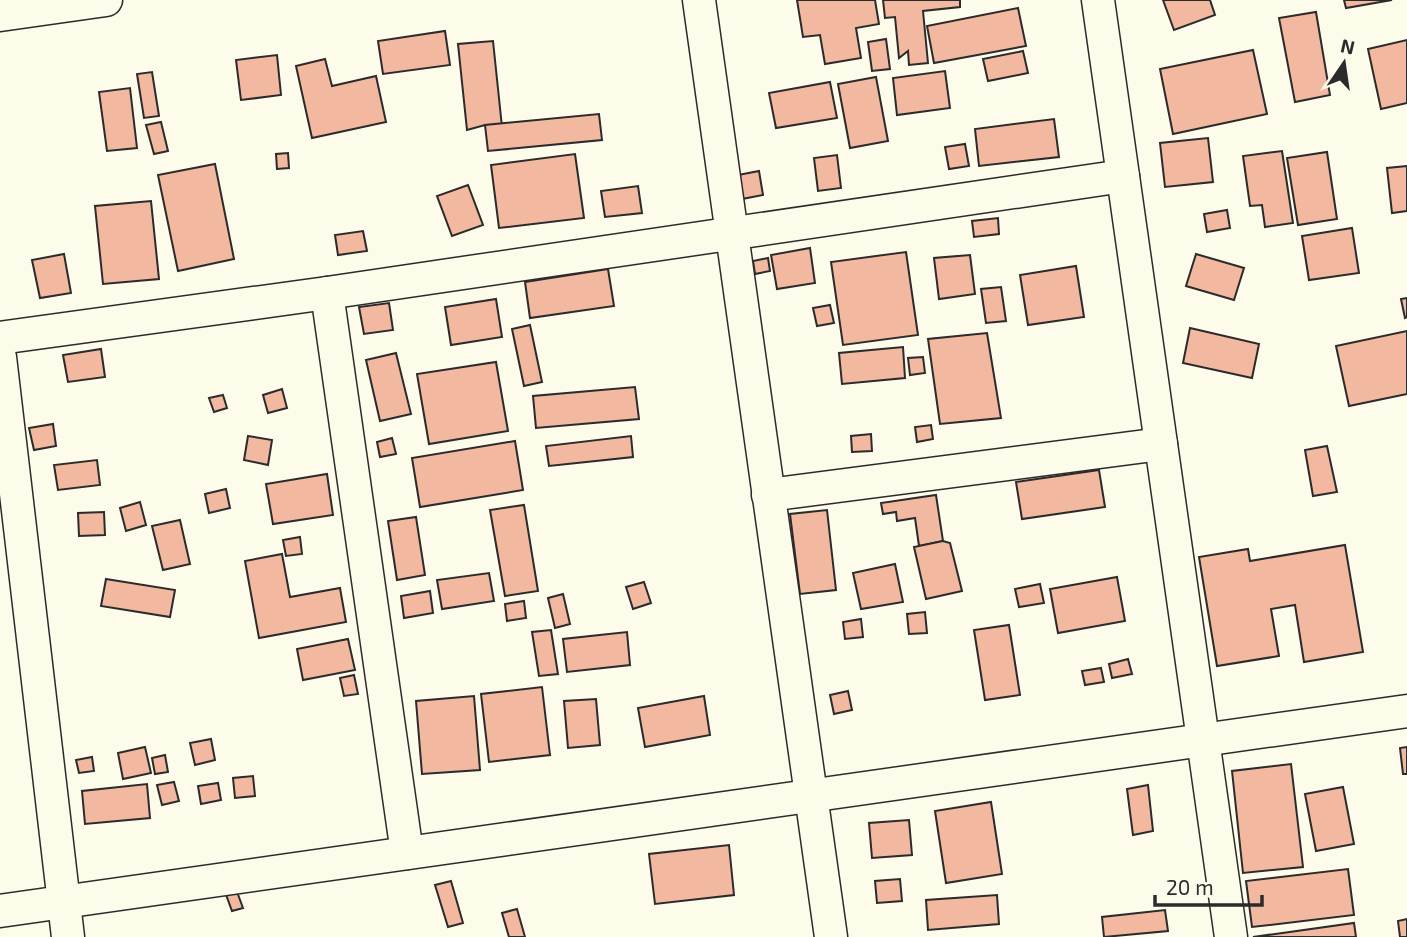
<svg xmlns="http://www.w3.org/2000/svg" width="1407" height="937" font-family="'Exo 2',sans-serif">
<rect width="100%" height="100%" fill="#fdfbea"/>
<!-- building -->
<g fill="#f2b8a0" stroke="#2b2b2b" stroke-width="2">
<path d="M797,0H875L879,24L856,28L861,58L825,64L820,35L803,37Z"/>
<path d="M883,0H960V7L923,11L928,63L909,65L908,51L899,58L895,17L885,18Z"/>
<path d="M1163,0H1210L1215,15L1174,30Z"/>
<path d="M1344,0H1392L1346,8Z"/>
<path d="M1018,8L1026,46L934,63L927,26Z"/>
<path d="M1316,12L1330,95L1295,102L1279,18Z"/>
<path d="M445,31L450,65L383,74L378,41Z"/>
<path d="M886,39L890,69L872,71L868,42Z"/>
<path d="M1407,40V103L1381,109L1368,49Z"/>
<path d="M493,41L502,127L485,125L467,130L458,44Z"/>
<path d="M1253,50L1267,114L1173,134L1160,69Z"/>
<path d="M1023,51L1028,73L988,81L983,59Z"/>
<path d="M277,55L281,95L241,100L236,60Z"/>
<path d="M325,59L332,86L376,76L386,122L312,138L296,66Z"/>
<path d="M945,71L950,108L897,115L893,78Z"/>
<path d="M152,72L159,116L144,118L137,74Z"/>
<path d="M876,77L888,141L850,148L838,84Z"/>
<path d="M830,82L837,118L776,128L769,93Z"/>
<path d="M130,88L137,148L107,151L99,92Z"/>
<path d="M599,114L602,140L488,151L485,125Z"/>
<path d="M1054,119L1059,157L979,166L975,129Z"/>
<path d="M161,122L168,151L154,154L146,125Z"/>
<path d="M1208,138L1213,182L1165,187L1160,143Z"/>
<path d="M965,144L969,166L949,169L945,147Z"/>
<path d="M1282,151L1293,223L1265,227L1262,205L1250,206L1243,156Z"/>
<path d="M1327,152L1337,219L1298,225L1287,158Z"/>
<path d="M288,153L289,168L277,169L276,154Z"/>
<path d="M575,154L584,218L499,228L491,165Z"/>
<path d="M837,155L841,188L818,191L814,158Z"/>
<path d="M215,164L234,259L178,271L158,175Z"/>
<path d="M1407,166V211L1392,213L1387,168Z"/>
<path d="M759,171L763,195L742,199L738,175Z"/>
<path d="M468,185L483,225L452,236L437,196Z"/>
<path d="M638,186L642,213L605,217L601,191Z"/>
<path d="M151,201L159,279L103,284L95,206Z"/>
<path d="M1227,210L1230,228L1207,232L1204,214Z"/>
<path d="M998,218L999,234L974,237L972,221Z"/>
<path d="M1352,228L1359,273L1309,280L1302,236Z"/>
<path d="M363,231L367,251L338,255L335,235Z"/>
<path d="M810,248L815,283L777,289L771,255Z"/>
<path d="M906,252L918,335L843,345L831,262Z"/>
<path d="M64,254L71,293L40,298L32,260Z"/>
<path d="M1196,254L1244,268L1234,300L1186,286Z"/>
<path d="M970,255L975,294L939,299L934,258Z"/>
<path d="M768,258L770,271L755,274L753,261Z"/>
<path d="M1076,266L1084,317L1028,325L1020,275Z"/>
<path d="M608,269L614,306L530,318L525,282Z"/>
<path d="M1001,287L1006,321L986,323L981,289Z"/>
<path d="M1407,298V317L1405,318L1401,299Z"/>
<path d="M496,299L502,337L451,345L445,307Z"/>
<path d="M389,303L393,330L364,334L359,307Z"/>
<path d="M830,305L834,323L817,326L813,308Z"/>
<path d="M530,325L542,382L524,386L512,329Z"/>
<path d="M1190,328L1259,344L1252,378L1183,363Z"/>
<path d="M1407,331V394L1349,406L1336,346Z"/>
<path d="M987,333L1001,418L940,424L928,339Z"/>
<path d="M903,347L905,378L842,384L839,353Z"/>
<path d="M101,349L105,377L68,382L63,355Z"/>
<path d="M396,353L411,414L380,421L366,360Z"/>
<path d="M923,357L925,373L910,375L908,358Z"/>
<path d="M496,362L508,431L429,444L417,374Z"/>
<path d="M635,387L639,419L536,428L533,396Z"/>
<path d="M282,389L287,408L268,413L263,395Z"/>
<path d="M223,395L227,408L214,412L209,398Z"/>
<path d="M53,424L56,446L34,450L29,428Z"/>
<path d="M931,425L933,439L917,442L915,427Z"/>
<path d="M871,434L872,451L852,452L851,436Z"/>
<path d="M248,436L272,440L268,465L244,460Z"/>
<path d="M631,436L633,457L549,466L546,446Z"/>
<path d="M392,438L396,454L380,457L377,442Z"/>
<path d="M515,441L523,490L420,507L412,458Z"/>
<path d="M1327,446L1337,492L1313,496L1305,450Z"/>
<path d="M97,460L100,485L58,490L54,465Z"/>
<path d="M1099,470L1105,507L1022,519L1016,482Z"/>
<path d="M327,474L333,515L273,524L266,484Z"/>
<path d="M226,489L230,508L209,513L205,494Z"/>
<path d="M936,495L943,541L919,546L915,518L897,521L896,512L883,514L881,503Z"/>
<path d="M140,502L146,525L126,531L120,508Z"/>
<path d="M524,505L538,591L505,596L490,510Z"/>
<path d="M827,510L836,590L800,594L790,514Z"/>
<path d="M104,512L105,535L79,536L78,513Z"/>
<path d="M416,517L425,575L397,580L388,521Z"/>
<path d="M180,520L190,564L163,570L152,526Z"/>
<path d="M300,537L302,554L286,556L283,540Z"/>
<path d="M943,541L950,543L962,591L926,599L914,547Z"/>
<path d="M1345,545L1363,652L1304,662L1295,605L1271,609L1279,656L1217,666L1199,557L1248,549L1250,561Z"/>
<path d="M282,554L290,597L340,588L346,622L259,638L245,561Z"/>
<path d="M895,564L903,602L861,609L853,573Z"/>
<path d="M489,573L494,601L442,609L437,580Z"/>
<path d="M1117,577L1125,621L1058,633L1050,589Z"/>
<path d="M106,579L175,590L170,617L101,606Z"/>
<path d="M644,582L651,603L633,609L626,587Z"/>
<path d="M1040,584L1044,603L1019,607L1015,589Z"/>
<path d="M430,591L433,613L404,618L401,596Z"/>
<path d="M563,594L570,624L555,628L548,598Z"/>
<path d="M524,601L526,618L507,621L505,604Z"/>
<path d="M925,612L927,633L909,634L907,614Z"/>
<path d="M861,619L863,637L845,639L843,622Z"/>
<path d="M1009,625L1020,695L985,700L974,630Z"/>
<path d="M551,630L558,674L539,676L532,632Z"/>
<path d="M627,632L630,665L567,672L563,639Z"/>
<path d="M348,639L355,670L303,680L297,649Z"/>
<path d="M1128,659L1132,674L1112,678L1109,664Z"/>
<path d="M1101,668L1104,682L1085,685L1082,671Z"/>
<path d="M354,675L358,694L344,696L340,678Z"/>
<path d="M542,687L550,755L489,762L481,694Z"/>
<path d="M848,691L852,710L834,714L830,695Z"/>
<path d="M474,696L480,770L422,774L416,701Z"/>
<path d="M704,696L710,735L645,747L638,708Z"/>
<path d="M596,699L600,745L568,748L564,701Z"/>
<path d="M211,739L215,760L195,765L190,743Z"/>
<path d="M145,747L151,773L123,779L118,753Z"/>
<path d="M1407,747V774H1403L1400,748Z"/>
<path d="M165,755L168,772L155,774L152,758Z"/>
<path d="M92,757L94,771L79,773L76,760Z"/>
<path d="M1291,764L1303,867L1243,873L1232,771Z"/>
<path d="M253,776L255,796L235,798L233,778Z"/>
<path d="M174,782L179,801L162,805L157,785Z"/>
<path d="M218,783L221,800L201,804L198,786Z"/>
<path d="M147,784L150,818L85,824L82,791Z"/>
<path d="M1148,785L1153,831L1133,835L1127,789Z"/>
<path d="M1343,787L1354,844L1316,851L1305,794Z"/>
<path d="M991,802L1002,874L946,883L935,811Z"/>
<path d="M909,820L912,855L872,858L869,823Z"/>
<path d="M729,845L734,895L655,904L649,854Z"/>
<path d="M1348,869L1354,915L1252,927L1246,881Z"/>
<path d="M900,879L902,901L877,903L875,881Z"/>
<path d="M451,881L463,923L448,927L435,885Z"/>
<path d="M236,889L243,908L232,911L225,892Z"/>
<path d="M997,895L999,924L928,930L926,900Z"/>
<path d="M517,909L525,937H509L502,913Z"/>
<path d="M1165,910L1168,931L1104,937L1102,917Z"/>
<path d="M1407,919V937H1400L1398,921Z"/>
<path d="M1354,923L1356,937H1253Z"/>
</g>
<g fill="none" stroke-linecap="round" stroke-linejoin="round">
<!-- street casing -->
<g stroke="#2b2b2b" stroke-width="35">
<g id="street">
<path d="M699,0L831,937"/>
<path d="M1098,0L1231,937"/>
<path d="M0,15L106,0"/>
<path d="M327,293L407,853"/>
<path d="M0,338L327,293L1123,176"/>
<path d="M0,357L68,937"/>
<path d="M768,495L1161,444"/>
<path d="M0,911L1407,711"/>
</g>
</g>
<!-- street -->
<use href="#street" stroke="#fdfbea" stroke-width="32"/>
</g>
<!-- north arrow -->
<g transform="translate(1344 63) rotate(13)" stroke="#fdfbea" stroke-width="5" paint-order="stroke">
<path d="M0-5L12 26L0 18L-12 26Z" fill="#2b2b2b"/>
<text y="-10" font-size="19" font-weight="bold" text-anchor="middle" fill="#2b2b2b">N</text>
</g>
<!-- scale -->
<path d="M1155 895v10h107v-10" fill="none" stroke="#2b2b2b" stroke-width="3.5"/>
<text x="1166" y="895" font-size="21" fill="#2b2b2b" stroke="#fdfbea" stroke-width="5" paint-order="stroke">20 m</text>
</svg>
